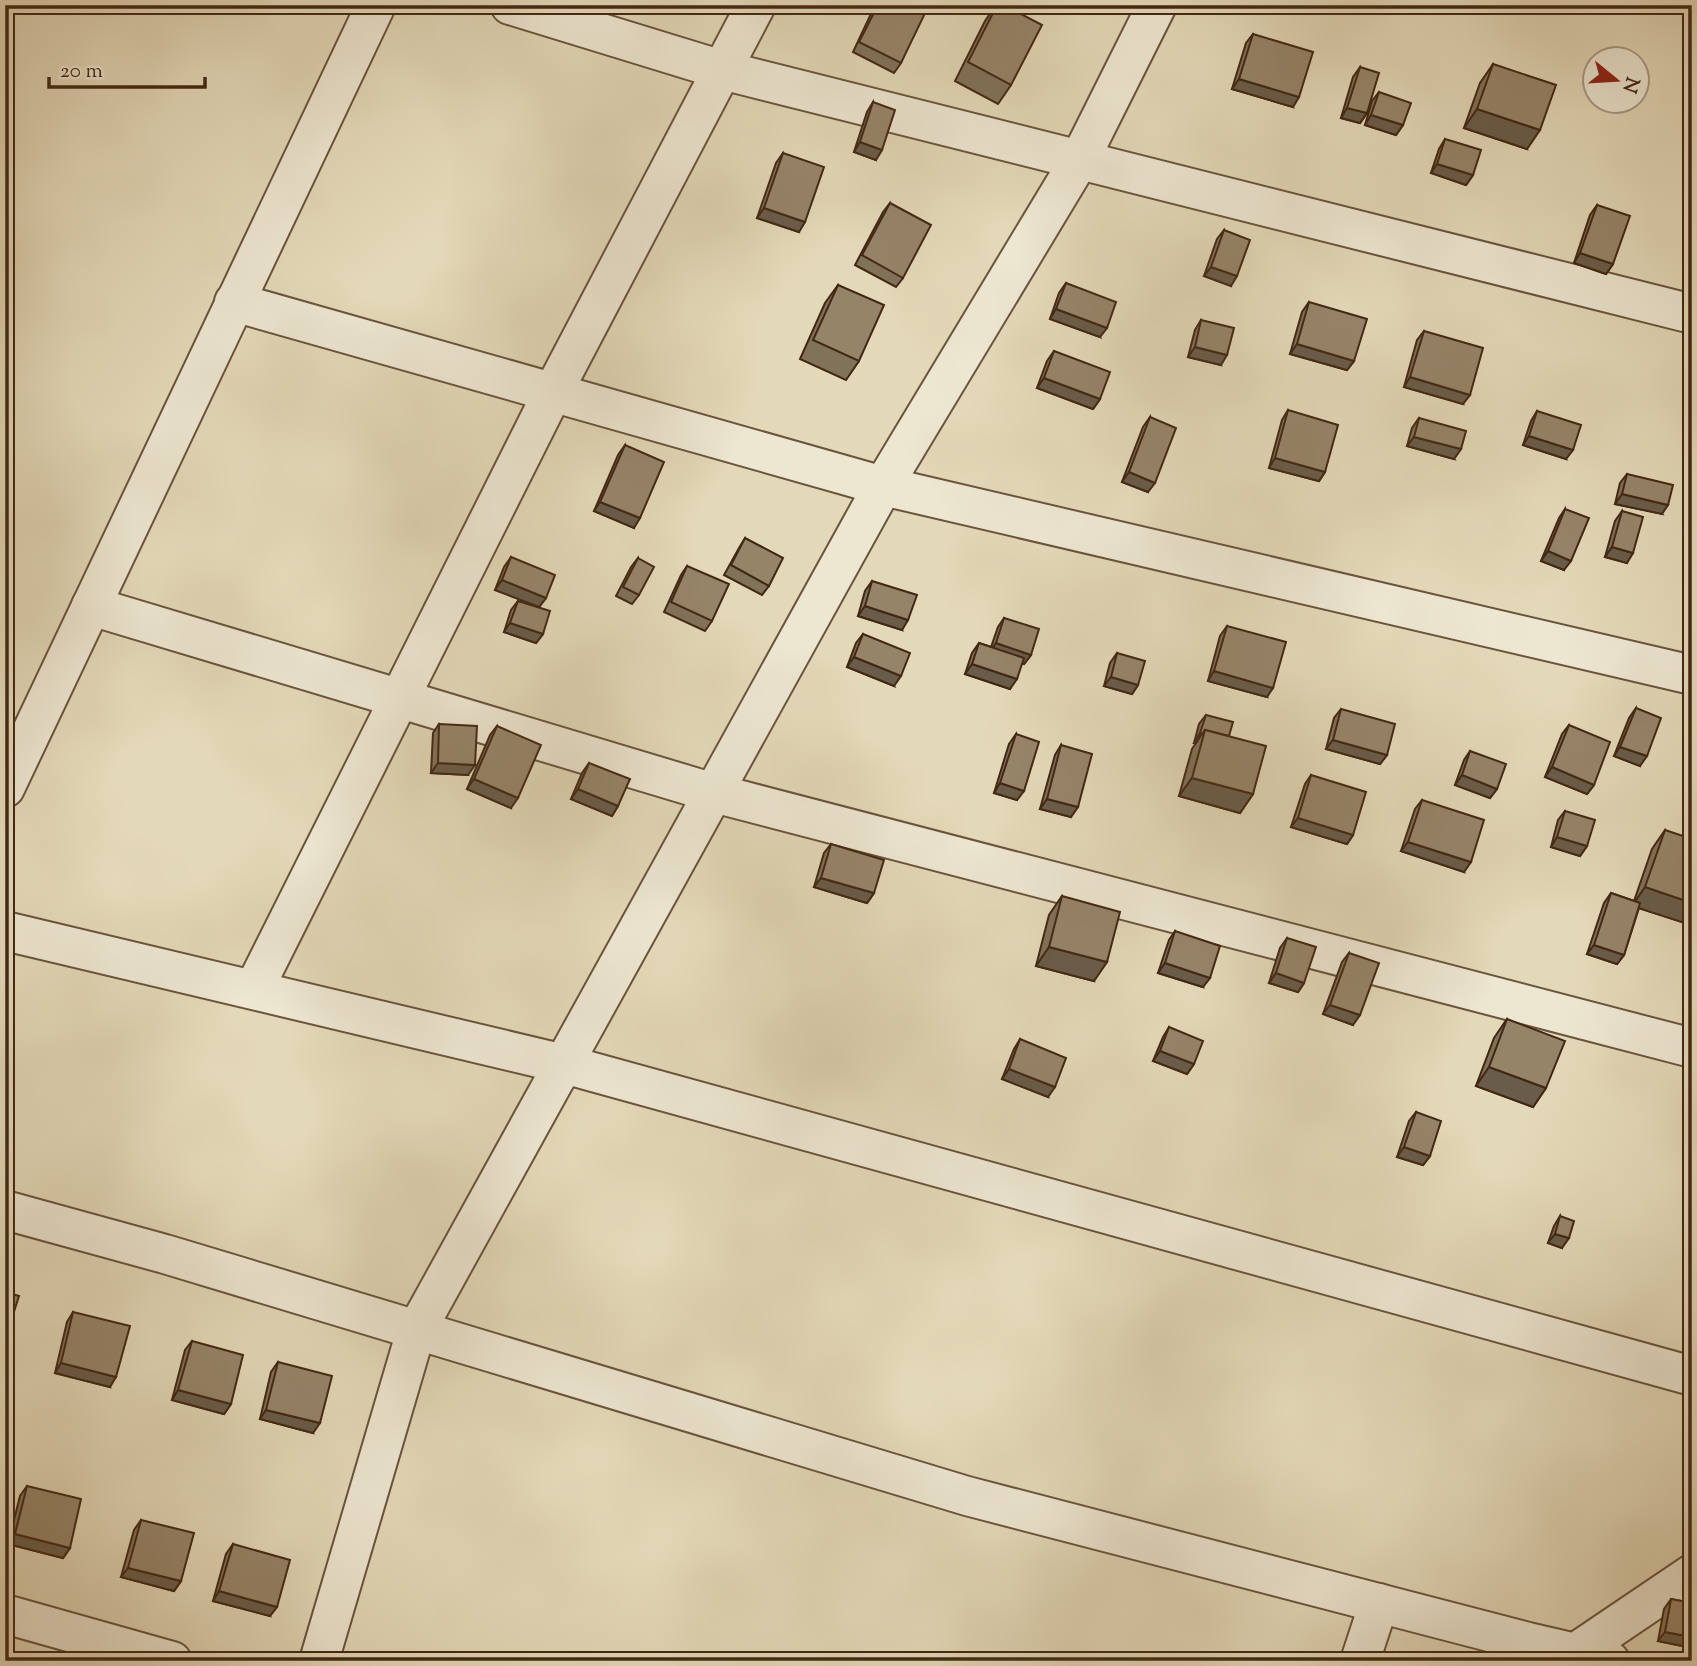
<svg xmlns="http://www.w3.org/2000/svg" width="1697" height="1666" font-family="'Sorts Mill Goudy',serif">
<rect width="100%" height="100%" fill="#e3d8b8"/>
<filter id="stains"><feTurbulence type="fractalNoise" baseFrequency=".00286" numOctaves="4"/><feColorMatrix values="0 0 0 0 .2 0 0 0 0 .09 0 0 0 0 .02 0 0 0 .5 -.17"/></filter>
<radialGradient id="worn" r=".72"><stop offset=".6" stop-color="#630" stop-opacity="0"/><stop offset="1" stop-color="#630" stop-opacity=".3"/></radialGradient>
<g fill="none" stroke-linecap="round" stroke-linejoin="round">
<!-- street casing -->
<g stroke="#6a543d" stroke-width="42">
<g id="street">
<path d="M510,5L722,70L1692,314"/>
<path d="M234,302L883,486L1692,675"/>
<path d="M91,606L714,793L1692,1048"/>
<path d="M5,788L376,5"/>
<path d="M5,931L564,1064L1692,1376"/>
<path d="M254,989L553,392L756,5"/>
<path d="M5,1210L165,1254L967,1496L1528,1642L1610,1661"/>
<path d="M5,1614L172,1661"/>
<path d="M1575,1653L1692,1574"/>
<path d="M319,1661L416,1331L883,486L1080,159L1157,5"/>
<path d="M1360,1661L1379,1603"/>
</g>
</g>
<!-- street -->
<use href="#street" stroke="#ede6d1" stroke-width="38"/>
</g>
<!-- wall -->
<g fill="#81725a" stroke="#422814" stroke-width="2">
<path d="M875,5H924L901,63L894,73L853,52Z"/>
<path d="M996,5L1011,85L998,104L955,81L985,21Z"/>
<path d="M1036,5H1054L1048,13Z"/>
<path d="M1253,34L1293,107L1232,89L1246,43Z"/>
<path d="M1493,64L1527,149L1464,128L1480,83Z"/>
<path d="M1360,67L1367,113L1360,123L1341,118L1353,77Z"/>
<path d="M1595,78V98L1588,95Z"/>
<path d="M1379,92L1403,125L1396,135L1365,125L1372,101Z"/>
<path d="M873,102L876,160L854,152L867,112Z"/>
<path d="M1445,139L1473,175L1466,185L1431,173L1439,149Z"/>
<path d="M783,153L799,232L757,218L776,163Z"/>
<path d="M890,203L903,278L896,287L855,265L883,212Z"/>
<path d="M1597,205L1613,264L1606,274L1574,263L1590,215Z"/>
<path d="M1224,230L1231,286L1204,276L1217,239Z"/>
<path d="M1066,283L1100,337L1050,319L1059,293Z"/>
<path d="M838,285L859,361L846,380L800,359L825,303Z"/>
<path d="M1309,302L1354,361L1347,370L1290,354L1302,312Z"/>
<path d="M1201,320L1221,365L1188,357L1195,330Z"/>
<path d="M1424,331L1463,404L1404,387L1417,340Z"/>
<path d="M1054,351L1100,399L1093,409L1037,388L1047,361Z"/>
<path d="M1288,410L1325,472L1319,481L1269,468L1282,420Z"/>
<path d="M1537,411L1566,459L1523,445L1531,421Z"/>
<path d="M1150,417L1148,492L1122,482L1143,427Z"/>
<path d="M1419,418L1454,459L1407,446L1412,428Z"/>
<path d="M625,445L634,528L594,511L618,455Z"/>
<path d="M1627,474L1662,514L1615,504L1620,483Z"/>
<path d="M1565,509L1564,570L1541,561L1559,518Z"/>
<path d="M1622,511L1627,563L1605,557L1615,521Z"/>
<path d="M745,538L769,586L762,595L724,575L739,548Z"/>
<path d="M511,557L546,598L539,607L495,590L504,567Z"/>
<path d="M638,558L639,595L632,604L616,596L631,567Z"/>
<path d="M687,566L712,621L705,631L664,612L681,575Z"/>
<path d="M872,581L902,630L858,616L865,591Z"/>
<path d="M518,601L543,634L536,643L504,632L511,610Z"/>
<path d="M1004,618L1031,655L1024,664L1022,663L1010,689L965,674L972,653L979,643L991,647L998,627Z"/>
<path d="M1227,626L1267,697L1208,681L1220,636Z"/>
<path d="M863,634L894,686L847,667L856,643Z"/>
<path d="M1117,653L1138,685L1132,694L1104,686L1110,663Z"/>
<path d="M1636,708L1640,766L1614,756L1629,718Z"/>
<path d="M1341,709L1387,755L1380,764L1326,749L1334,718Z"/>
<path d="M1206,715L1229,736L1253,794L1240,813L1179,796L1192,749L1196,743H1194L1199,724Z"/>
<path d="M439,724L468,775L431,773L433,733Z"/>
<path d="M1569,725L1594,785L1587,794L1545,777L1562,734Z"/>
<path d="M497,726L511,808L467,789L490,735Z"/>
<path d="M1016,734L1017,800L994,793L1009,744Z"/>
<path d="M1061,745L1071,817L1040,809L1055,755Z"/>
<path d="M1470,751L1497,789L1490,798L1455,785L1464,760Z"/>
<path d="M589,763L618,806L612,816L571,799L582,773Z"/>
<path d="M1311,775L1353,835L1347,844L1291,827L1305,784Z"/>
<path d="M1422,800L1464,872L1401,851L1415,809Z"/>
<path d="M1565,811L1587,846L1580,856L1551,847L1558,820Z"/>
<path d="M1665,830L1691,925L1639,908L1624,955L1617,964L1587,954L1604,903L1611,893L1634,901L1652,849Z"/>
<path d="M831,844L874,893L867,903L814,887L824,853Z"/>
<path d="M1062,896L1094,981L1036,966L1049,915Z"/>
<path d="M1175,931L1203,987L1158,973L1169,940Z"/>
<path d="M1287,938L1304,983L1298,992L1269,983L1280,948Z"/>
<path d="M1349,953L1353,1025L1323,1014L1342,962Z"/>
<path d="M1507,1019L1546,1088L1533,1107L1476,1086L1494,1038Z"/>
<path d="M1169,1027L1194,1064L1187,1074L1153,1061L1163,1037Z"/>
<path d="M1020,1039L1048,1097L1002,1079L1014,1049Z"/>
<path d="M1416,1112L1430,1156L1423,1165L1397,1157L1409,1121Z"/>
<path d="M1560,1216L1562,1248L1548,1243L1554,1226Z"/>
<path d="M73,1312L110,1387L55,1373L67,1322Z"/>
<path d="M192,1341L231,1404L224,1414L172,1400L185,1350Z"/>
<path d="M278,1362L313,1433L260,1419L271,1372Z"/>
<path d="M27,1486L70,1548L63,1558L8,1544L20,1496Z"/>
<path d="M141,1520L181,1581L174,1591L121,1577L134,1530Z"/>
<path d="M233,1544L270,1616L213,1601L226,1554Z"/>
<path d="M1671,1599L1692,1603V1648L1658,1641L1664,1609Z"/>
</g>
<!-- shaded-wall -->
<g fill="#695c4a" stroke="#422814" stroke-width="2">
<path d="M1400,5H1435L1429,14Z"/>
<path d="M1484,5H1510L1508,8H1482Z"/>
<path d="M1239,79L1299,97L1293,107L1232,89Z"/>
<path d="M1595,86V98L1588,95Z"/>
<path d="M1604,102H1628L1623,109Z"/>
<path d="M1347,108L1367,113L1360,123L1341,118Z"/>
<path d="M1477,109L1540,130L1527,149L1464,128Z"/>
<path d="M1371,115L1403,125L1396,135L1365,125Z"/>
<path d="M860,142L882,150L876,160L854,152Z"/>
<path d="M1437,164L1473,175L1466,185L1431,173Z"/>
<path d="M764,208L805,222L799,232L757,218Z"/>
<path d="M1580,253L1613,264L1606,274L1574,263Z"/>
<path d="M1211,267L1237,276L1231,286L1204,276Z"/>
<path d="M1056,309L1107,328L1100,337L1050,319Z"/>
<path d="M1297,344L1354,361L1347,370L1290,354Z"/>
<path d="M1195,347L1227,355L1221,365L1188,357Z"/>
<path d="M1410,377L1470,395L1463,404L1404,387Z"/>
<path d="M1044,378L1100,399L1093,409L1037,388Z"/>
<path d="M1529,436L1573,450L1566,459L1523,445Z"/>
<path d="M1414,437L1461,449L1454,459L1407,446Z"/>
<path d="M1275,458L1325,472L1319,481L1269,468Z"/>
<path d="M1129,472L1155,483L1148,492L1122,482Z"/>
<path d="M1622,494L1668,505L1662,514L1615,504Z"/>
<path d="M600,502L640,518L634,528L594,511Z"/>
<path d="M1612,547L1633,553L1627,563L1605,557Z"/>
<path d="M1548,551L1571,561L1564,570L1541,561Z"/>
<path d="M502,580L546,598L539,607L495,590Z"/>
<path d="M865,606L908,620L902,630L858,616Z"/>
<path d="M510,623L543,634L536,643L504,632Z"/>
<path d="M996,643L1031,655L1024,664L989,653Z"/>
<path d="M854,657L901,676L894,686L847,667Z"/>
<path d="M972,664L1017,679L1010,689L965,674Z"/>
<path d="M1214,671L1273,688L1267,697L1208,681Z"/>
<path d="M1111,677L1138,685L1132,694L1104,686Z"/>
<path d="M1200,733L1202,734L1196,743H1194Z"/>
<path d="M1333,740L1387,755L1380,764L1326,749Z"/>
<path d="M1620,747L1647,756L1640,766L1614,756Z"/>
<path d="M438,763L475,765L468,775L431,773Z"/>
<path d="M1552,767L1594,785L1587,794L1545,777Z"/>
<path d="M1462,775L1497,789L1490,798L1455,785Z"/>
<path d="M1192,778L1253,794L1240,813L1179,796Z"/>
<path d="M474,779L518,798L511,808L467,789Z"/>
<path d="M1000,783L1024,791L1017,800L994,793Z"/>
<path d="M578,789L618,806L612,816L571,799Z"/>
<path d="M1047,799L1078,807L1071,817L1040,809Z"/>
<path d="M1298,818L1353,835L1347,844L1291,827Z"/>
<path d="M1557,837L1587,846L1580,856L1551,847Z"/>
<path d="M1408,842L1471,862L1464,872L1401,851Z"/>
<path d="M821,878L874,893L867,903L814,887Z"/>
<path d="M1645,887L1692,903L1691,925L1632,906Z"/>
<path d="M1594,945L1624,955L1617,964L1587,954Z"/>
<path d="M1049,947L1107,962L1094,981L1036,966Z"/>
<path d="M1165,963L1210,978L1203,987L1158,973Z"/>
<path d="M1276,973L1304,983L1298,992L1269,983Z"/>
<path d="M1330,1005L1360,1015L1353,1025L1323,1014Z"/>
<path d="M1160,1051L1194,1064L1187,1074L1153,1061Z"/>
<path d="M1489,1067L1546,1088L1533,1107L1476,1086Z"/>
<path d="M1009,1069L1055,1087L1048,1097L1002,1079Z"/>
<path d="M1404,1147L1430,1156L1423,1165L1397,1157Z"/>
<path d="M1555,1234L1569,1238L1562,1248L1548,1243Z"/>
<path d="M61,1363L116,1377L110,1387L55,1373Z"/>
<path d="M178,1390L231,1404L224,1414L172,1400Z"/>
<path d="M266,1410L320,1423L313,1433L260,1419Z"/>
<path d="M15,1534L70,1548L63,1558L8,1544Z"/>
<path d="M128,1568L181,1581L174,1591L121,1577Z"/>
<path d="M219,1591L277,1607L270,1616L213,1601Z"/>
<path d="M1665,1632L1692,1637V1648L1658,1641Z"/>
</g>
<!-- building -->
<g fill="#968469" stroke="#422814" stroke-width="2">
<path d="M878,5H924L928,7L901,63L859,42Z"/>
<path d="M997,5H1004L1042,25L1011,85L968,62Z"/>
<path d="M1253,34L1313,52L1299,97L1239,79Z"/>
<path d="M1493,64L1556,85L1540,130L1477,109Z"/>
<path d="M1360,67L1379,73L1367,113L1347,108Z"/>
<path d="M1637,71L1641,72L1637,81Z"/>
<path d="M1379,92L1411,103L1403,125L1371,115Z"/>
<path d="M873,102L895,110L882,150L860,142Z"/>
<path d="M1445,139L1481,150L1473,175L1437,164Z"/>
<path d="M783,153L824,167L805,222L764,208Z"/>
<path d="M890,203L931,225L903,278L862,255Z"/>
<path d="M1597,205L1630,216L1613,264L1580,253Z"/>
<path d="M1224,230L1250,240L1237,276L1211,267Z"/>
<path d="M1066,283L1116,302L1107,328L1056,309Z"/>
<path d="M838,285L884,305L859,361L813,340Z"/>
<path d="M1309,302L1367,319L1354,361L1297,344Z"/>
<path d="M1201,320L1234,328L1227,355L1195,347Z"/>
<path d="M1424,331L1483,348L1470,395L1410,377Z"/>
<path d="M1054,351L1110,372L1100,399L1044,378Z"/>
<path d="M1288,410L1338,425L1325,472L1275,458Z"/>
<path d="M1537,411L1581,425L1573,450L1529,436Z"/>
<path d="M1150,417L1176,428L1155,483L1129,472Z"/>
<path d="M1419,418L1466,431L1461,449L1414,437Z"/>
<path d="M625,445L664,462L640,518L600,502Z"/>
<path d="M1627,474L1673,485L1668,505L1622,494Z"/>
<path d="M1565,509L1589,518L1571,561L1548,551Z"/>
<path d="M1622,511L1643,517L1633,553L1612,547Z"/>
<path d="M745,538L783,558L769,586L731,565Z"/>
<path d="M511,557L555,575L546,598L502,580Z"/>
<path d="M638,558L654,567L639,595L623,587Z"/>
<path d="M687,566L729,584L712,621L671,602Z"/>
<path d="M872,581L917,595L908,620L865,606Z"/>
<path d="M518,601L550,611L543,634L510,623Z"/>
<path d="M1004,618L1039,629L1031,655L996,643Z"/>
<path d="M1227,626L1286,642L1273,688L1214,671Z"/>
<path d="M863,634L910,653L901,676L854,657Z"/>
<path d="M979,643L1024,658L1017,679L972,664Z"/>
<path d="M1117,653L1145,661L1138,685L1111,677Z"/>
<path d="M1636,708L1661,718L1647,756L1620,747Z"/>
<path d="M1341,709L1395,724L1387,755L1333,740Z"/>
<path d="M1206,715L1233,722L1229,736L1205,730L1202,734L1200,733Z"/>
<path d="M439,724L477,726L475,765L438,763Z"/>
<path d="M1569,725L1610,742L1594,785L1552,767Z"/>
<path d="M497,726L541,745L518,798L474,779Z"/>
<path d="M1205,730L1266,746L1253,794L1192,778Z"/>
<path d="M1016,734L1039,742L1024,791L1000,783Z"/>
<path d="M1061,745L1092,754L1078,807L1047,799Z"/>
<path d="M1470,751L1506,764L1497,789L1462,775Z"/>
<path d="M589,763L630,779L618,806L578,789Z"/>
<path d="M1311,775L1366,792L1353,835L1298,818Z"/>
<path d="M1422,800L1484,820L1471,862L1408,842Z"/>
<path d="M1565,811L1595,820L1587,846L1557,837Z"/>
<path d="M1665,830L1692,839V903L1645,887Z"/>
<path d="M831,844L884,860L874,893L821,878Z"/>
<path d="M1611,893L1640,903L1624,955L1594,945Z"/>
<path d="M1062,896L1120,912L1107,962L1049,947Z"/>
<path d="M1175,931L1220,946L1210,978L1165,963Z"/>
<path d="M1287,938L1316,947L1304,983L1276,973Z"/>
<path d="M1349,953L1379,963L1360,1015L1330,1005Z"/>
<path d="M1507,1019L1565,1041L1546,1088L1489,1067Z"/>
<path d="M1169,1027L1203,1041L1194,1064L1160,1051Z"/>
<path d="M1020,1039L1066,1058L1055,1087L1009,1069Z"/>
<path d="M1416,1112L1441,1121L1430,1156L1404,1147Z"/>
<path d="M1560,1216L1574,1221L1569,1238L1555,1234Z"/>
<path d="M5,1292L19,1296L5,1340Z"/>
<path d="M73,1312L130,1326L116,1377L61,1363Z"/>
<path d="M192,1341L243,1355L231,1404L178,1390Z"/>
<path d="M278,1362L332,1376L320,1423L266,1410Z"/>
<path d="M27,1486L81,1499L70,1548L15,1534Z"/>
<path d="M141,1520L194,1533L181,1581L128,1568Z"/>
<path d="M233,1544L290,1560L277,1607L219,1591Z"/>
<path d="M1671,1599L1692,1603V1637L1665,1632Z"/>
<path d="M5,1651L36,1661H5Z"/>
<path d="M1393,1652L1429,1661H1391Z"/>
</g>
<!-- margin -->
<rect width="1697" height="1666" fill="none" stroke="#e3d8b8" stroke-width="28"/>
<rect x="7" y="7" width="1683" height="1652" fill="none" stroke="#422814" stroke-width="3.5"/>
<rect x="14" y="14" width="1669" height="1638" fill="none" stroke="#422814" stroke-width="2"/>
<!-- north arrow -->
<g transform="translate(1616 80) rotate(108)"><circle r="33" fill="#ede6d1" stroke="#a99a85" stroke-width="2"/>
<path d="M0-5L12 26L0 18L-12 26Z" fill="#8f2418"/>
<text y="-10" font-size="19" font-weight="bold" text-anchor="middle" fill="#422814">N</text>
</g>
<!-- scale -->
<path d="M49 77v10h156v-10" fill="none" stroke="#422814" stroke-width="3.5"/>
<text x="60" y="77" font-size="21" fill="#422814" stroke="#ede6d1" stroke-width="5" paint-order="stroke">20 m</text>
<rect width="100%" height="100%" filter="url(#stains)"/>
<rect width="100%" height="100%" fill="url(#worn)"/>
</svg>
